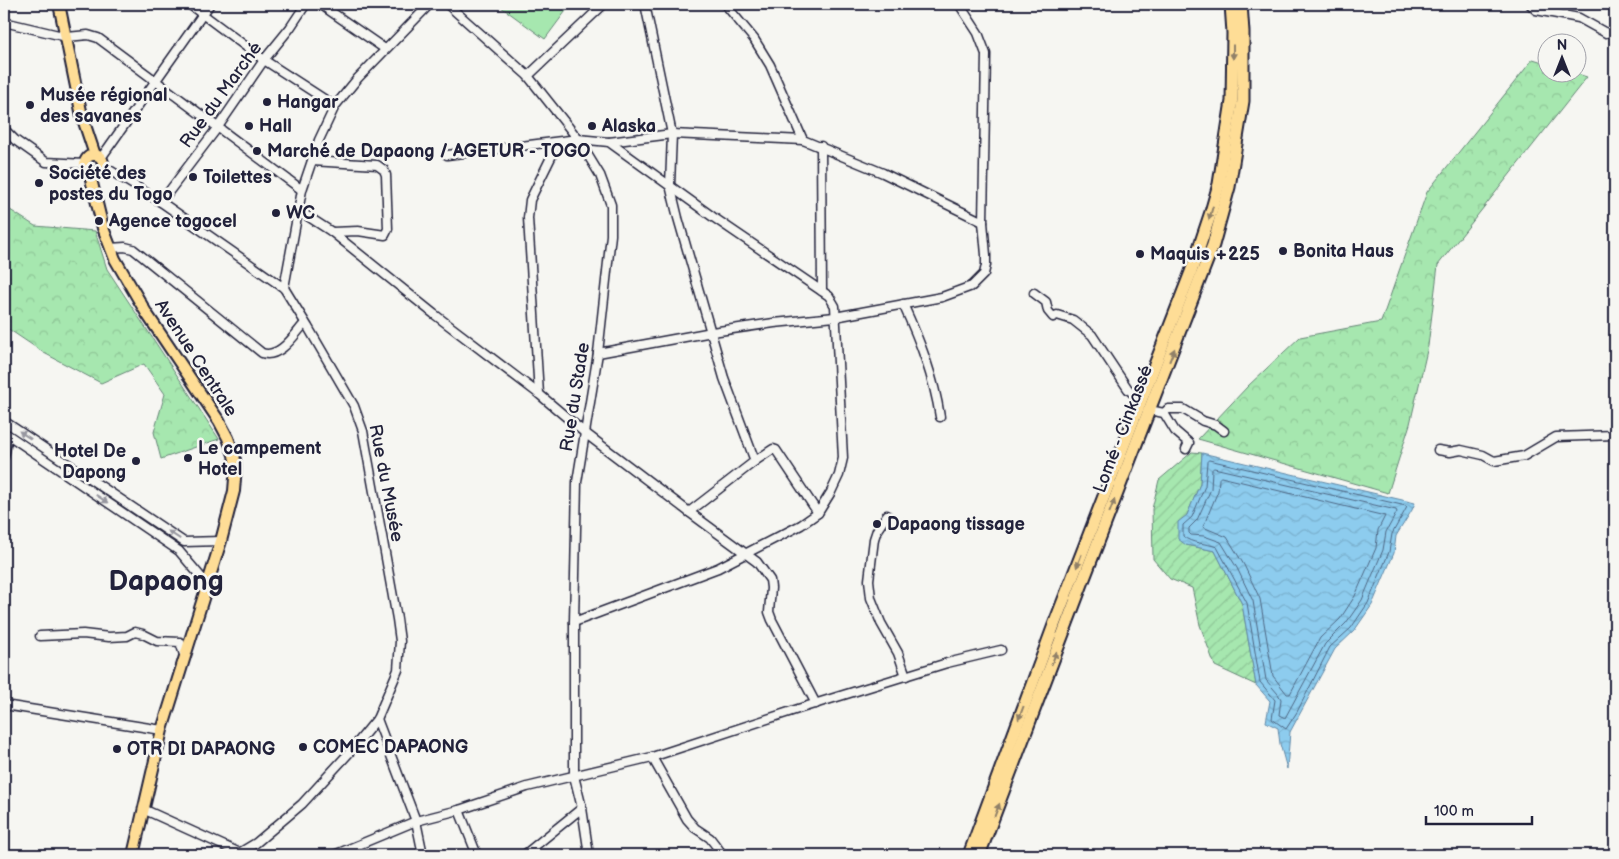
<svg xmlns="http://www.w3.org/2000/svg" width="1619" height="859" font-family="'Balsamiq Sans',sans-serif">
<defs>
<pattern id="forest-crowns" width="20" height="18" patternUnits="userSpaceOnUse" patternTransform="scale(1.25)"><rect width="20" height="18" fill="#a6e7af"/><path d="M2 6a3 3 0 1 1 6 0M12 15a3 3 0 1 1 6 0" fill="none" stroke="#8fc697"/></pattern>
<pattern id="garden-furrows" width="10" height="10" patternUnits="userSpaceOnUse" patternTransform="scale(1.25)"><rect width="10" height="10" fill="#a6e7af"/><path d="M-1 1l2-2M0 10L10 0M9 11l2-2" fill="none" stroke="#8fc697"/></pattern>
<pattern id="water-waves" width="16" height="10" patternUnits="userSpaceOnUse" patternTransform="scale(1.25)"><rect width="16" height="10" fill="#8dccee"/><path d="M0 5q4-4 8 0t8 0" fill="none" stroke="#79afcd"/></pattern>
</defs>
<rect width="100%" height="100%" fill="#f6f6f2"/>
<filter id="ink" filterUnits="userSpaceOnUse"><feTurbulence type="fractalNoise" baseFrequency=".02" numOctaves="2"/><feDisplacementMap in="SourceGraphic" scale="10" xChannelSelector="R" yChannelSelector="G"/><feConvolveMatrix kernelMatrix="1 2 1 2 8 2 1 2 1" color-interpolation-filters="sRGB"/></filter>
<g filter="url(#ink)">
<!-- grass -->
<path fill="#a6e7af" stroke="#648475" d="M497,4H571L545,39Z"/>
<!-- forest -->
<g fill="url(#forest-crowns)" stroke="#648475">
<path d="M1533,59L1546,63V72L1574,73L1587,77L1438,265L1428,346L1410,424L1388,493L1198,439L1248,386L1300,337L1381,322L1427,192Z"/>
<path d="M4,206L35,226L95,231L107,269L219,439L161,459L154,432L165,394L144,364L101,383L44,353L4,326Z"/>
</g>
<!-- garden -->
<path fill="url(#garden-furrows)" stroke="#648475" d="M1192,452L1202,453L1200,484L1187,515L1186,545L1215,551L1242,604L1256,685L1215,666L1200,625L1192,588L1170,579L1153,559L1152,509L1159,480Z"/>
<!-- water -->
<path fill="url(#water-waves)" stroke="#6288a6" d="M1202,453L1415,503L1412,510L1396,536L1394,553L1372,605L1354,631L1335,649L1290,732L1287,769L1280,744L1278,728L1266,722L1270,701L1256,685L1242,604L1215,551L1186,545L1178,539V522L1187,515L1200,484Z"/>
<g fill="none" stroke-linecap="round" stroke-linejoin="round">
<!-- shore -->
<g stroke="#4d6683" stroke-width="1">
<path d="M1209,460L1406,506L1407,507L1392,534L1389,552L1368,603L1351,628L1330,647L1297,712L1286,729L1272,719L1275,700L1260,682L1247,603L1217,547C1207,543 1191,544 1183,536V525L1192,517L1205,486L1207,462Z"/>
<path d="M1214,468L1396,510L1397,512L1386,532L1383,550L1362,600L1346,623L1325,644L1285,718L1279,715L1281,699L1278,694L1266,680L1253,601L1237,568L1221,542L1204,536L1191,535L1189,533V528L1197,520L1211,489L1212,470Z"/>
<path d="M1221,477L1385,516L1378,530L1376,548L1355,596L1340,619L1320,638L1290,694H1287L1273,676L1260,599L1244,565L1227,537L1203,527L1218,491L1219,479Z"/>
</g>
<!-- minor casing -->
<g stroke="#22223b" stroke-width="11">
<g id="minor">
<path d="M189,4L264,60L335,106"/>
<path d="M320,4L385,49"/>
<path d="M447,4L528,76L578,139L600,175L611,205V235L598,353L577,482L574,622V776L582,808L589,855"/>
<path d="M645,4L672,134L670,185L678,218L724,378L755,461L689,512"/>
<path d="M725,4L754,39L770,65L803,140"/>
<path d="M1530,4L1536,10L1579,18L1606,33L1615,31"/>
<path d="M4,22L67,37L88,35L98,38L302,190"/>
<path d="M528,76L604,4"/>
<path d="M4,129L15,140L46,162L85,164"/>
<path d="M609,142L672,134L803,140L883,173L983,222"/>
<path d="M821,146L822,291"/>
<path d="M447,155L578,139L609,142L713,217L829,296L835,306L843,458L839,475L831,492L818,513L801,525L718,568L574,622"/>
<path d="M101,158L210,4"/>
<path d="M312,161L377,165L384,170L386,175L388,229L385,235L358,231L332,232"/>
<path d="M103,166L161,202L284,288L308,327L354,406L363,431L397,619L400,641L398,670L377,719L349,753L302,804L256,843L236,855"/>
<path d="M161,202L218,127L264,60L290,28L306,4"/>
<path d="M298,210L332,232L434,314L539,394L585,433L689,512L757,562L770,580L771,588L769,612L772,620L816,704"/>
<path d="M110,248L125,247L133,249L262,353C280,359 295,334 305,323"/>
<path d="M284,288L302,190L319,140L335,106L358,78L430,4"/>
<path d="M1034,293L1046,302L1048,311L1053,317L1057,315L1073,320L1092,335L1128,389L1136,396L1139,405"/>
<path d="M903,304C920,341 934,377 940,417"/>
<path d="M598,353L712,332L774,323L835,317L942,297L972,286L984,274L986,265V255L983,222L986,54L978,33L959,4"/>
<path d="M539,394L528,218L530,200L558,143"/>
<path d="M1149,410L1164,413L1175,431L1189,443L1186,449"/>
<path d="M1164,413L1168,409H1183L1203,421L1216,425L1224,431"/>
<path d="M4,421L184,542L221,541"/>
<path d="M4,432L179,551L207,584"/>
<path d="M1438,450L1450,452L1461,450L1483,455L1494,461L1524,456L1556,437L1615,435"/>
<path d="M4,457L8,436"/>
<path d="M755,461L773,449L776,450L818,513"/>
<path d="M887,515L877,530L874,539L869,580L871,598L881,623L898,653L906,676"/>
<path d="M40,636L83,634L109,637L127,636L135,632L143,634L157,641L180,642L185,658"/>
<path d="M4,705L162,730"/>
<path d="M377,719L416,821L423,855"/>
<path d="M652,757L687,819L695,828L710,838L723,855"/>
<path d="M143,809L242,854"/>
<path d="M459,810L477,855"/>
<path d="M334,855L416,821L459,810L527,787L652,757L798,709L947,663L1001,650"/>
<path d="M524,855L582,808"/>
</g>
</g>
<!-- major casing -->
<g stroke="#22223b" stroke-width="14">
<g id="major">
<path d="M59,4L82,116L95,155"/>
<circle cx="94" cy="164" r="9"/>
<path d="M89,171L103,228L115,259L147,314L219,421L228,438L234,455L236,466L234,491L221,541L162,730L133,855"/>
</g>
</g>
<!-- highway casing -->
<g stroke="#22223b" stroke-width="15">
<g id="highway">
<path d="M969,855L1054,625L1191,272L1211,212L1219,184L1232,101L1233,33L1231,4"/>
<path d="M979,855L1083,581L1213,245L1229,187L1243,101V32L1241,4"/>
</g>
</g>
<!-- minor -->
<use href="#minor" stroke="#f6f6f2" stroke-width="8"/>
<!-- major -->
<use href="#major" stroke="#fedd96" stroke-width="10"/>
<!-- highway -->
<use href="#highway" stroke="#fedd96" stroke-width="11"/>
</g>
<!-- one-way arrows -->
<defs><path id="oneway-solid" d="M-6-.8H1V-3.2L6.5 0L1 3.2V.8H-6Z" transform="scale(1.25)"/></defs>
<g fill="#908068">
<use href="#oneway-solid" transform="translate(1233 52) rotate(90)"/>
<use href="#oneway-solid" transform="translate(1211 213) rotate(106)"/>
<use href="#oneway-solid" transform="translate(1172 355) rotate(-68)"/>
<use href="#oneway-solid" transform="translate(1112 506) rotate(-69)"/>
<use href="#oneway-solid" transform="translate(1079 561) rotate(111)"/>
<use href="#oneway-solid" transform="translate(1054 658) rotate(-69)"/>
<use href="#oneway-solid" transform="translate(1021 713) rotate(111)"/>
<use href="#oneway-solid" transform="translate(997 810) rotate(-69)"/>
</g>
<g fill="#9797a0">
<use href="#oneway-solid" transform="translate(25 435) rotate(-146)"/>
<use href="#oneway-solid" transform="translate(102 499) rotate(34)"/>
<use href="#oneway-solid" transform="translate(174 535) rotate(-146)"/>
</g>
</g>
<!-- markers -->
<g fill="#22223b" stroke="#f6f6f2" stroke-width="2">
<circle cx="267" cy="102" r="5"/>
<circle cx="30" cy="105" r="5"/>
<circle cx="249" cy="126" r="5"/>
<circle cx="592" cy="126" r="5"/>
<circle cx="257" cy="151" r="5"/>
<circle cx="193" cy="177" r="5"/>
<circle cx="39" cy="183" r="5"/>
<circle cx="276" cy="213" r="5"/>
<circle cx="99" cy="221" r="5"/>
<circle cx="1283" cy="251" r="5"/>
<circle cx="1140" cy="254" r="5"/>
<circle cx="188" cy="458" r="5"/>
<circle cx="136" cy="461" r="5"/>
<circle cx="877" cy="524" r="5"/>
<circle cx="303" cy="747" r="5"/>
<circle cx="117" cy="749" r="5"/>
</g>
<g text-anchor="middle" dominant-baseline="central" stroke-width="5" stroke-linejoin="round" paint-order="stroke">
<!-- poi labels -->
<g font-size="18" font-weight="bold" fill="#22223b" stroke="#f6f6f2" text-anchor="start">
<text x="40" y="95">Musée régional<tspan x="40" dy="21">des savanes</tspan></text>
<text x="277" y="102">Hangar</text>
<text x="259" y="126">Hall</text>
<text x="602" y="126">Alaska</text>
<text x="267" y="151">Marché de Dapaong / AGETUR - TOGO</text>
<text x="49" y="173">Société des<tspan x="49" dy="21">postes du Togo</tspan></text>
<text x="203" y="177">Toilettes</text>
<text x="286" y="213">WC</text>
<text x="109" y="221">Agence togocel</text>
<text x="1293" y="251">Bonita Haus</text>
<text x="1150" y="254">Maquis +225</text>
<text x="198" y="448">Le campement<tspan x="198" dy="21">Hotel</tspan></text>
<text x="126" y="451" text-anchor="end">Hotel De<tspan x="126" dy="21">Dapong</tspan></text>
<text x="887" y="524">Dapaong tissage</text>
<text x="313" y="747">COMEC DAPAONG</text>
<text x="127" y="749">OTR DI DAPAONG</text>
</g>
<!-- street labels -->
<g font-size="18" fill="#22223b" stroke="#f6f6f2">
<text transform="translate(221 95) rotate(-54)">Rue du Marché</text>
<text transform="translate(196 358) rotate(57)">Avenue Centrale</text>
<text transform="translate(575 397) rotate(-81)">Rue du Stade</text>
<text transform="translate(1123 429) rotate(-69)">Lomé - Cinkassé</text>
<text transform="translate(386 483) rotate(79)">Rue du Musée</text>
</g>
<!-- town labels -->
<g font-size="28" font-weight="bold" fill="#22223b" stroke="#f6f6f2">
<text x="166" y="581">Dapaong</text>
</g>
</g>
<!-- margin -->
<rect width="1619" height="859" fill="none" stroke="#f6f6f2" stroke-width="20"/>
<rect x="10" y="10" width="1599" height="839" fill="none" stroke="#22223b" stroke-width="2" filter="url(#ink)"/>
<!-- north arrow -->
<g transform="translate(1562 58)"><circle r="24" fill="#f6f6f2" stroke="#a1a1a9"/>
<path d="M0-4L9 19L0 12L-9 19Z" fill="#22223b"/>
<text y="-8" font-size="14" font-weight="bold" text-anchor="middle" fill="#22223b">N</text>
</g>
<!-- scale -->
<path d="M1426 816v8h106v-8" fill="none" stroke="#22223b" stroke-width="2.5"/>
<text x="1434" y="816" font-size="15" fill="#22223b" stroke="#f6f6f2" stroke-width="4" paint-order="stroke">100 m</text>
</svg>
